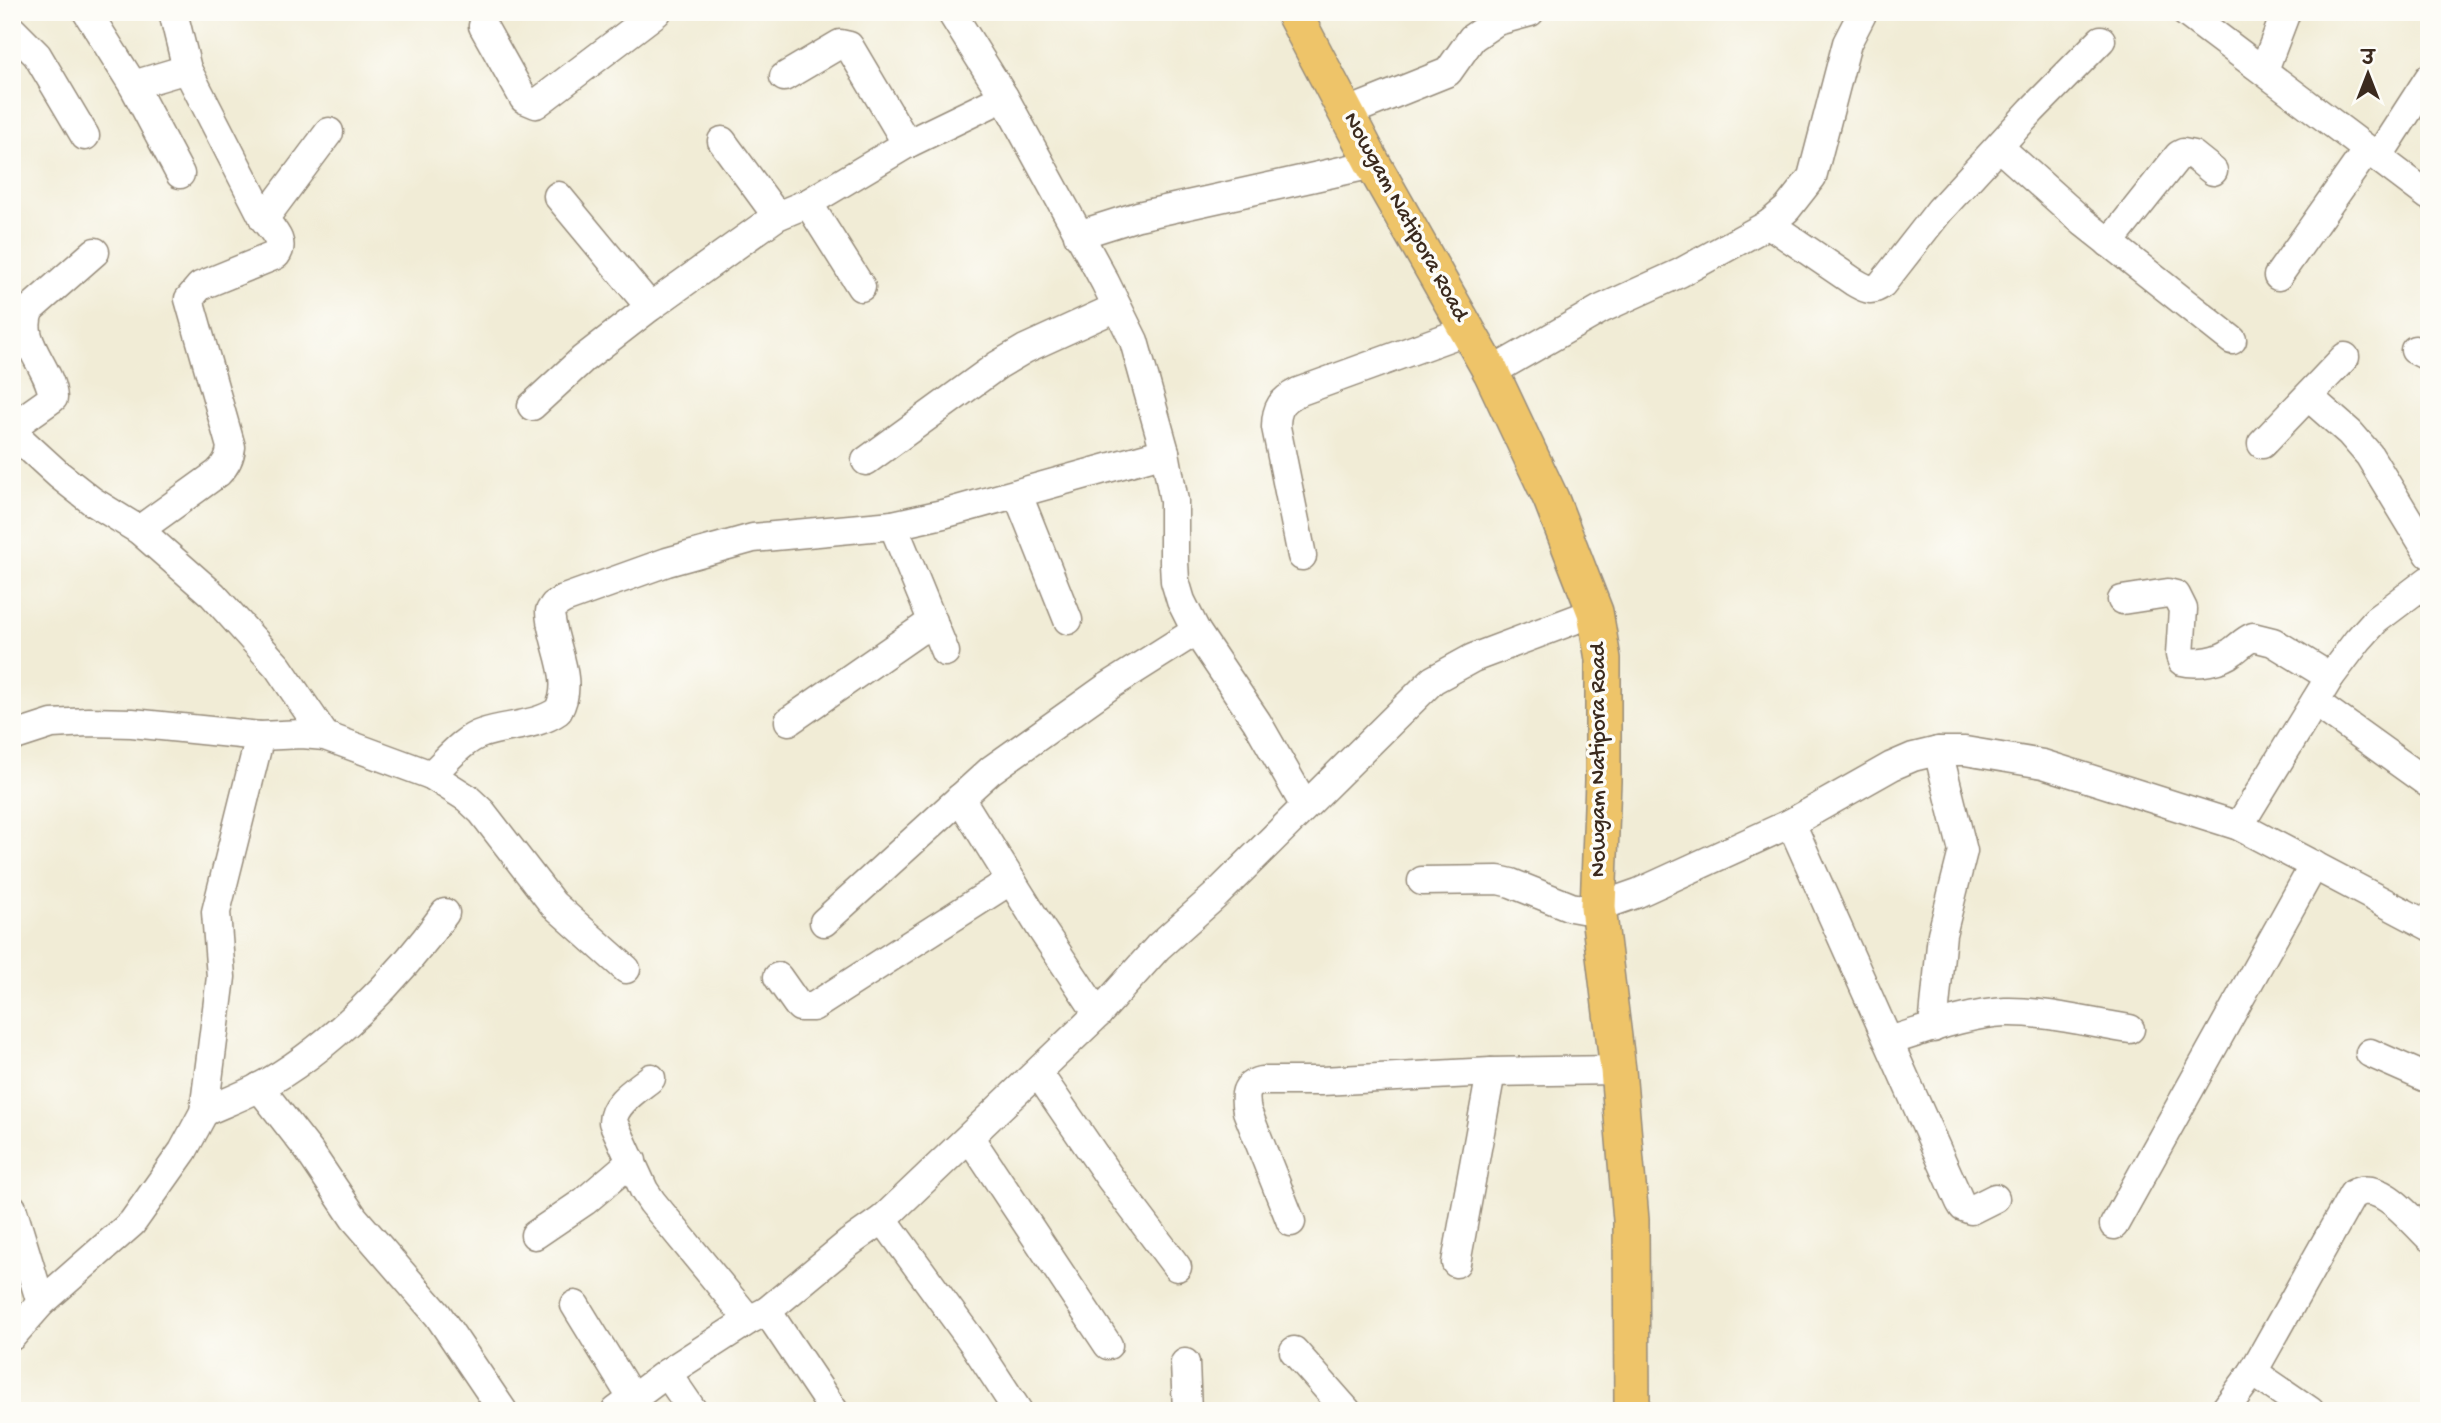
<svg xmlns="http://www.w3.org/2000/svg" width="2441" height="1423" font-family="'Gochi Hand','Playpen Sans Deva',sans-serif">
<rect width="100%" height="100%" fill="#fdfcf7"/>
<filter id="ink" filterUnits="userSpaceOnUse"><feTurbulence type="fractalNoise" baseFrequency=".0143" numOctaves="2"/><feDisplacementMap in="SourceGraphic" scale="14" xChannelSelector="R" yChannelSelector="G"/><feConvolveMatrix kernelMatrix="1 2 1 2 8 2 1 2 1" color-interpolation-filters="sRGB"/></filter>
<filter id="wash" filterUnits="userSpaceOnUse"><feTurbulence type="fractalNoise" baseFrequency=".00686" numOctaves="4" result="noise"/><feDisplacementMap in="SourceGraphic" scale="28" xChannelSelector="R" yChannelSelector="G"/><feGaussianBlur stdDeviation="1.57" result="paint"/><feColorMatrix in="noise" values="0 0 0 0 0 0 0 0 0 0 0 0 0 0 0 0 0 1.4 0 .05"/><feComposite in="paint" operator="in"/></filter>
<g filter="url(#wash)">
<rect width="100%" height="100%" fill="#f1ecd6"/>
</g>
<g filter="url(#ink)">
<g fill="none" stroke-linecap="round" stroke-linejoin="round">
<!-- minor casing -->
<g stroke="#968b7a" stroke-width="31">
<g id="minor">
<path d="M87,12L133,85L180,174"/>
<path d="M951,12L1004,97L1105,282L1134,341L1165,452L1174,501V562L1175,581L1181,601L1196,631L1257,722L1305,806"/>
<path d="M2185,12L2429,196"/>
<path d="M483,26L524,99L536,104L657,12"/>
<path d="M12,30L37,55L85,136"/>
<path d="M2264,70L2286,12"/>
<path d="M784,77L840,44L849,46L907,144"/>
<path d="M133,85L187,69"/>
<path d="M1346,113L1448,72L1472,38L1497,21L1530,12"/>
<path d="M722,141L777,216"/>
<path d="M1999,147L2083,222L2232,340"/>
<path d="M2378,157L2429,78"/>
<path d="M558,196L650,307"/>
<path d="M808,203L861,287"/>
<path d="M264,219L329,132"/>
<path d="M1769,224L1854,282C1865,288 1871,293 1882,284L1940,210L2032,110L2101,40"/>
<path d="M1078,235L1138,216L1373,164"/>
<path d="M2109,243L2179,155L2183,153L2193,155L2213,171"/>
<path d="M2278,276L2367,150"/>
<path d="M2415,350L2429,357"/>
<path d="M1491,372L1601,309L1680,273L1769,224L1787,209L1812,177L1847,43L1863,12"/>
<path d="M2309,397L2350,433L2369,455L2429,554"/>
<path d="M532,406L583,359L650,307L777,216L808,203L907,144L1004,97"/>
<path d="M12,427L53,398C51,367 15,341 30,309L95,252"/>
<path d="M12,432L59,475L92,501L139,530L213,595L278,667L325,736"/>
<path d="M2262,444L2345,357"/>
<path d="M866,461L998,365L1025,349L1117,307"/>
<path d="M1018,495L1068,620"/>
<path d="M893,525L945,652"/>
<path d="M139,530L218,473C226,465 230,458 231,447L189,299L200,286L276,255C286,242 272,230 264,219L187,69L173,12"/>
<path d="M1302,556L1276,427C1276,408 1282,400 1298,392L1468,330"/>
<path d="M2122,600L2168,593L2176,595L2183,609L2180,655L2182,661C2197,665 2221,661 2233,651C2240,646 2245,640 2253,637L2273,642L2330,677"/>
<path d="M2315,702L2429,784"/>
<path d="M789,721L933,621"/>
<path d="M12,737L52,724L88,722L132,723L260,736L302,734L325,736L431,775L467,798L482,812L553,904L626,969"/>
<path d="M431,775C446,761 463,739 483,733C507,725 537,726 558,711C576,680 551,644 550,611L554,605L564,599L667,562L753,538L893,525L943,514L1165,452"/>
<path d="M960,798L1042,930L1098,1014"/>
<path d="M1791,823L1960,1202L1963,1207L1971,1210L1995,1198"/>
<path d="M2239,826L2330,677L2358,640L2376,620L2429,580"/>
<path d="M1422,881L1498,880L1511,883L1571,907L1582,909L1598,907L1638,893L1791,823L1892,766L1913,757L1938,751H1965L2043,764L2239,826L2429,926"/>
<path d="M824,922L991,770L1109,686L1196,631"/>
<path d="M778,977L797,1004L800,1007H813L1011,880"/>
<path d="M1933,1028L1942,934L1963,851L1938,751"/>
<path d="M1889,1041C1926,1030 1966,1014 2005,1012C2046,1011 2089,1023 2130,1029"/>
<path d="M2370,1053L2429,1079"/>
<path d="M1038,1073L1110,1178L1177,1267"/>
<path d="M651,1078C638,1089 613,1103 613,1122L644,1190L652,1202L749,1320"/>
<path d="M259,1087L309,1151L354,1218L438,1315L503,1411"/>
<path d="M204,1112C222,1104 240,1097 258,1088C328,1051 400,977 445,913"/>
<path d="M970,1138L1108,1345"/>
<path d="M12,1208L41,1303"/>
<path d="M883,1219L974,1344L1018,1411"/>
<path d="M1291,1222L1247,1111C1244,1096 1244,1085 1261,1081H1322L1491,1072L1618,1070"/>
<path d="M2114,1225L2314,865"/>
<path d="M535,1235L585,1201L632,1161"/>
<path d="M1456,1263L1491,1072"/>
<path d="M575,1305L632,1398"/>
<path d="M767,1311L834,1411"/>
<path d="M12,1336L41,1303L132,1223L183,1151L204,1112L221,977L216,912L260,736"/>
<path d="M1294,1351L1347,1411"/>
<path d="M1185,1363L1187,1411"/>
<path d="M2253,1372L2310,1411"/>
<path d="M667,1373L693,1411"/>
<path d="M616,1411L667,1373L749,1320L767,1311L849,1243L883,1219L1098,1014L1158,947L1214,897L1433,680L1473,658L1595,612"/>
<path d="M2224,1411L2253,1372L2353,1194C2381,1179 2410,1219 2429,1237"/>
</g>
</g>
<!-- major casing -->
<g stroke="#968b7a" stroke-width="38">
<path id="major" d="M1293,12L1373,164L1491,372L1551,499L1595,612L1603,659V781L1598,907L1618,1070L1631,1220L1632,1411"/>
</g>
<!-- minor -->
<use href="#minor" stroke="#fff" stroke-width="28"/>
<!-- major -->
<use href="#major" stroke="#eec469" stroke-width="35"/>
</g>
</g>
<g text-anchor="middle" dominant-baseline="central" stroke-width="7" stroke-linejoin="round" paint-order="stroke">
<!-- street labels -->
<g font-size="23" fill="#3b2a1e" stroke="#fdfcf7">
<text transform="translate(1405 217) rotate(61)">Nowgam Natipora Road</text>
<text transform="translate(1599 760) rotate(-90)">Nowgam Natipora Road</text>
</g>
</g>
<!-- margin -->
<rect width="2441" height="1423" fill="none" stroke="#fdfcf7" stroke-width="42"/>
<!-- north arrow -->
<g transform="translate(2368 74)" stroke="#fdfcf7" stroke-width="5" paint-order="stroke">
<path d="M0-5L12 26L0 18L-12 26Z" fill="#3b2a1e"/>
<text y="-10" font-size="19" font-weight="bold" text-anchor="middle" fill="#3b2a1e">उ</text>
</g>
</svg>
